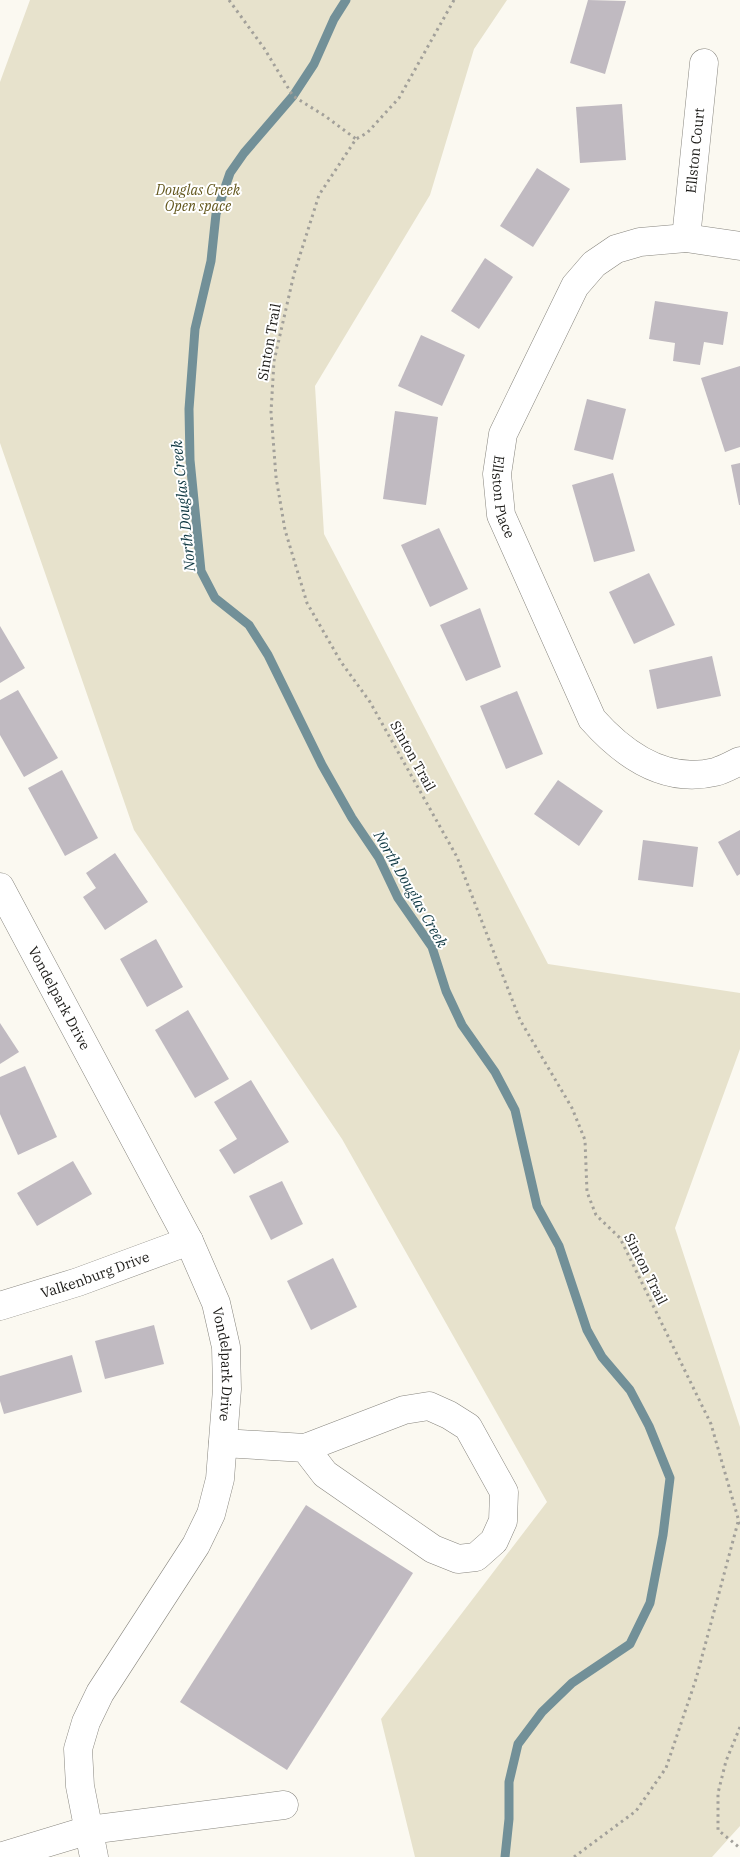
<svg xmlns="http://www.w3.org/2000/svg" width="740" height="1857" font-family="'IBM Plex Serif',serif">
<rect width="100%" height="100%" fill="#fbf9f1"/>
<!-- green -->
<path fill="#e7e2cc" d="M30,0H507L474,49L430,195L315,386L324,534L548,964L740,993V1049L675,1228L740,1427V1826L712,1857H415L381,1719L547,1502L342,1139L134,830L0,443V82Z"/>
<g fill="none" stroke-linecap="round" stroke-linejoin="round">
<!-- stream -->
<path stroke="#729098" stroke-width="9" d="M346,0L334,19L314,64L293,96L244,153L230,173L216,214L211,261L195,329L189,409L190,460L201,571L215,598L249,625L268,655L322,765L352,818L379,858L398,898L432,947L446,991L462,1025L495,1072L515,1110L537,1206L559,1246L587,1330L602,1357L630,1390L649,1426L670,1478L663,1535L650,1603L630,1644L572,1683L542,1712L518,1744L509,1782V1819L505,1857"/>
</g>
<!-- building -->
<g fill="#c0bac1">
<path d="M588,0L626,1L605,74L570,63Z"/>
<path d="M622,104L626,160L580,163L576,107Z"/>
<path d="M537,168L570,189L533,247L500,226Z"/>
<path d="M485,258L513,277L479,329L451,311Z"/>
<path d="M655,301L728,312L723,345L704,342L700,365L673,361L675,343L649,339Z"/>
<path d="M421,335L465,355L442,406L398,386Z"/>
<path d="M740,366V447L725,452L701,378Z"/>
<path d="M587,399L626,409L613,460L574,450Z"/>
<path d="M395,411L438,417L426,505L383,499Z"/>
<path d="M740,463V505H739L731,465Z"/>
<path d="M613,473L635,551L594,562L572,485Z"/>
<path d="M439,528L468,589L430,607L401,545Z"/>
<path d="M649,573L675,625L634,644L609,592Z"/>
<path d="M480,608L501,667L466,681L440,625Z"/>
<path d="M0,626L25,668L0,683Z"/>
<path d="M712,656L721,696L657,709L649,670Z"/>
<path d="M18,690L58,758L24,777L0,735V700Z"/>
<path d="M517,691L543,754L506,769L480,706Z"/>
<path d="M62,770L98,838L65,856L28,788Z"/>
<path d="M558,780L603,811L579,846L534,814Z"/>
<path d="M740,830V874L737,876L718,842Z"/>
<path d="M643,840L698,847L693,887L638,880Z"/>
<path d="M115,853L148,902L105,930L83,897L96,888L86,873Z"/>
<path d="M156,939L183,987L147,1007L120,959Z"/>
<path d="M188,1010L229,1079L195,1098L155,1030Z"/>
<path d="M0,1023L19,1052L0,1064Z"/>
<path d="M25,1066L57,1137L18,1155L0,1114V1077Z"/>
<path d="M251,1080L289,1142L234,1174L219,1150L237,1139L214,1102Z"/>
<path d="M73,1161L92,1194L37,1226L17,1193Z"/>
<path d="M282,1181L303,1224L271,1240L249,1196Z"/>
<path d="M333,1258L357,1307L311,1330L287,1281Z"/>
<path d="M154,1325L164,1364L105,1379L95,1341Z"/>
<path d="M72,1355L82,1392L4,1414L0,1401V1376Z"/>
<path d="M306,1505L413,1573L287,1770L180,1702Z"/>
</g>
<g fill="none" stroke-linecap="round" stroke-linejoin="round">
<!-- minor casing -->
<g stroke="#88867f" stroke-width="29">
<g id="minor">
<path id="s1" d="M686,238L704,63"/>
<path id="s2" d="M740,246L686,238L640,242L616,249L594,264L575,286L503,434L497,474L501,515L592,719C623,754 665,784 715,772C723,770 732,765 740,761"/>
<path id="s3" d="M0,887L189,1241L216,1303L226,1347L227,1389L220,1479L211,1514L196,1545L100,1693L86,1722L78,1749L80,1786L94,1857"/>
<path id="s4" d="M0,1306L78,1282L189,1241"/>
<path d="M223,1443L305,1448L404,1410L429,1406L449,1415L468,1427L504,1492L503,1521L494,1541L476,1557L458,1559L433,1549L325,1474L305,1448"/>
<path d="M0,1857L89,1830L284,1805"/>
</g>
</g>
<!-- path -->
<g stroke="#a2a09a" stroke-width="3" stroke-dasharray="2.5 4" stroke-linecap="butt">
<path d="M229,0L264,48L293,96L325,116L356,139"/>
<path d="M454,0L399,98L367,133L356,139L319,195L294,274L274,361L271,412L276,477L285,530L307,603L341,662L370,702L457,857L520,1020L572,1108L585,1140L587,1192L596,1215L620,1238L711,1424L740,1525"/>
<path d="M740,1727L726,1761L718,1793V1830L740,1848"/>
<path d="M574,1857L636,1811L666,1768L696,1679L738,1522"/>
</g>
<!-- minor -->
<use href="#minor" stroke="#fff" stroke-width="28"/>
</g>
<g text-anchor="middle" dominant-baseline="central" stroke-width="4" stroke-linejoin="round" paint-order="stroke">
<!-- street labels -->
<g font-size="14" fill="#1b1a17" stroke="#fff">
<text stroke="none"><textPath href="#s1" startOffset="88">Ellston Court</textPath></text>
<text transform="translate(269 342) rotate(-80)">Sinton Trail</text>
<text stroke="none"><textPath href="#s2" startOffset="410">Ellston Place</textPath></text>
<text transform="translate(413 756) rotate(61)">Sinton Trail</text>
<text stroke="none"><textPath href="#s3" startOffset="126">Vondelpark Drive</textPath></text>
<text transform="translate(646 1269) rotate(63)">Sinton Trail</text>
<text stroke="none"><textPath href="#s4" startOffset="100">Valkenburg Drive</textPath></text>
<text stroke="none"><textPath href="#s3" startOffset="531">Vondelpark Drive</textPath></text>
</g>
<!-- park labels -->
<g font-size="14" font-style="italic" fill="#62561b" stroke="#fff">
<text x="198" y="190">Douglas Creek<tspan x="198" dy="16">Open space</tspan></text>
</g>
<!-- water labels -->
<g font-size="15" font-style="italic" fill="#103943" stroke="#fff">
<text transform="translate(183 506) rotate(-96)">North Douglas Creek</text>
<text transform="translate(411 889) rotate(60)">North Douglas Creek</text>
</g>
</g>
</svg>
